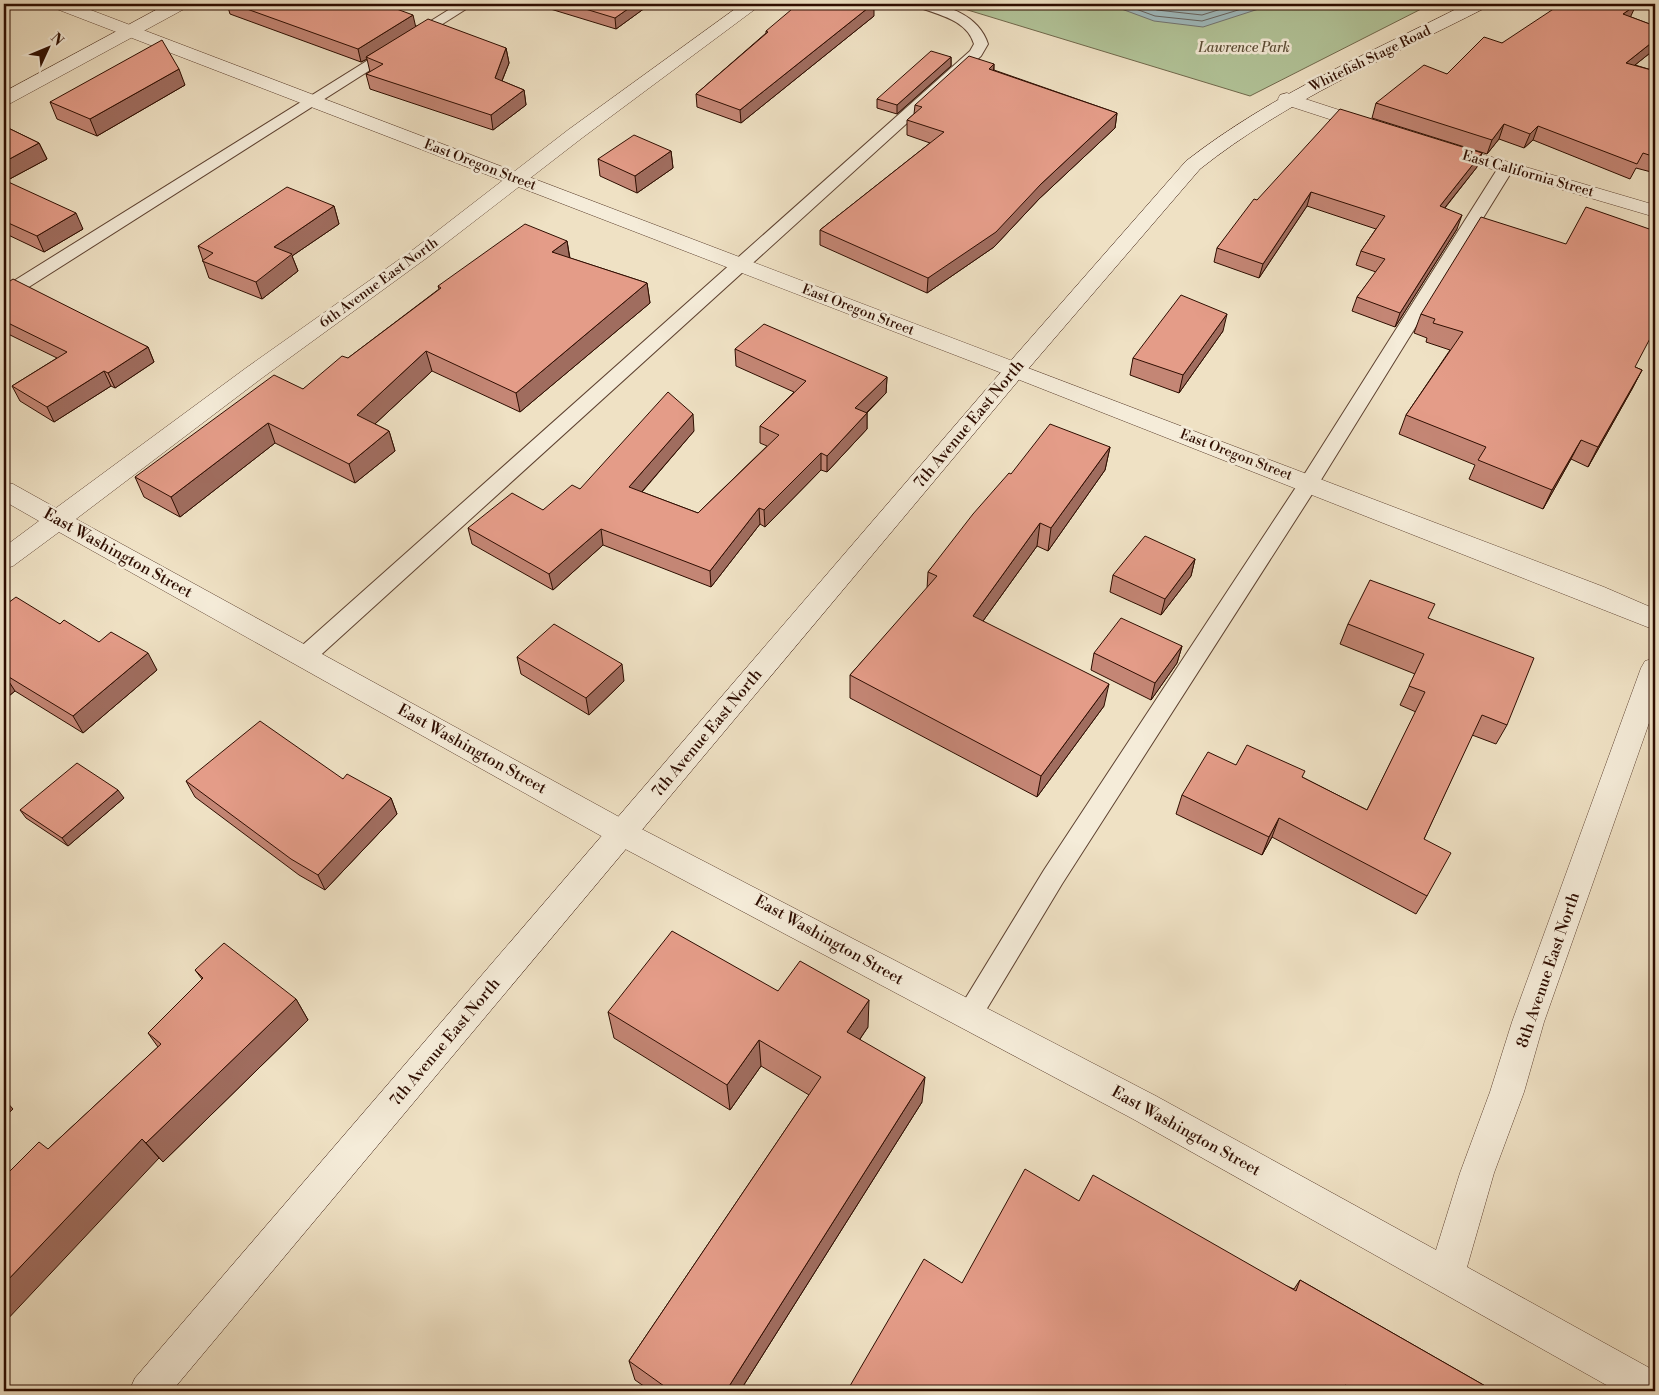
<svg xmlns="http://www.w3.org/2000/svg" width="1659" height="1395" font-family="'Libre Bodoni',serif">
<rect width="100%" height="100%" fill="#efe1c4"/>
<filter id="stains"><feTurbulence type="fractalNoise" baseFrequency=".004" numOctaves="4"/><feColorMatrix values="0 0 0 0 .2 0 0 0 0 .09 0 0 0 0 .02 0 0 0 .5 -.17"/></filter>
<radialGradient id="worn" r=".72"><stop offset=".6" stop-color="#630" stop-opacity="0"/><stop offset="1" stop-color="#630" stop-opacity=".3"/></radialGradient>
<!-- green -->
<path fill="#b2c499" stroke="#70684c" d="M948,4H1431L1250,96Z"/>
<!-- water -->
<path fill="#9fbbbf" stroke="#727573" d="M1108,4H1274L1203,27L1154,21Z"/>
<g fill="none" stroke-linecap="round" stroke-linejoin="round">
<!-- shore -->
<g stroke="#666460" stroke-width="1">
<path d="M1122,4L1155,16L1202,21L1258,4"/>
<path d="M1140,4L1157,10L1202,15L1237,4"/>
</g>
<!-- service casing -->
<g stroke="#5e4231" stroke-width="2">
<g id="service">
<path d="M458,4H474L10,299L4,300V287Z"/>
<path d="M916,4C944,2 979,15 988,44L981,56L313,662L305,664L297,662L294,656L297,650L970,51L974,44C967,20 939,15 918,7Z"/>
<path d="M1506,163L1514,168L1316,488L1062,884L977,1025L968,1029L959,1025L955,1017L959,1009L1044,870L1302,478L1498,168Z"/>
</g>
</g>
<!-- minor casing -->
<g stroke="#5e4231" stroke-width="1">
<g id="minor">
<path d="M167,4H189L186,8L11,103L4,105V92Z"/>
<path d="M742,4H762L582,138L428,257L262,378L76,519L632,824L1156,1096L1436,1250L1460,1173L1490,1092L1512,1022L1641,668L1645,661L1655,658V706L1544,1022L1524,1092L1494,1173L1467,1267L1655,1371V1391H1617L1133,1119L612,842L59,532L13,566L4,569V547L39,521L4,501V482L13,484L56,508L246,368L414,249L568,130Z"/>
<path d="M1287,93L1376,122L1379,126L1376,130L1369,132L1280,103L1278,99L1280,95Z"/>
<path d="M1444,143L1655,205V217L1437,153L1434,149L1437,145Z"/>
<path d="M1015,363L1604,587L1655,609V630L1007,375L1004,370L1007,365Z"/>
</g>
</g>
<!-- tertiary casing -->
<g stroke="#5e4231" stroke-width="1">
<path id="tertiary" d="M51,4H75L1023,365L1026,370L1023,375L1015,377L1007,375L54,8Z"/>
</g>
<!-- secondary casing -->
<g stroke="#2e0d00" stroke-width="1">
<path id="secondary" d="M1466,4H1488L1485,8C1387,58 1287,100 1200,169L1023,375L172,1391H129L135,1378L1007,365L1186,161C1272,94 1370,53 1466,4Z"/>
</g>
<!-- service -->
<use href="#service" fill="#f5ecd9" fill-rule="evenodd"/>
<!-- minor -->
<use href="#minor" fill="#f5ecd9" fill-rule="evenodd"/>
<!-- tertiary -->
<use href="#tertiary" fill="#f5ecd9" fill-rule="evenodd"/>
<!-- secondary -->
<use href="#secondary" fill="#f5ecd9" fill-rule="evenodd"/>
</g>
<!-- wall -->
<g fill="#c48675" stroke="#2e0d00">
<path d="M227,4H383L416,26L506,48L509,63L502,81L524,90L526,105L493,130L370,89L366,74L370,72L367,59L361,62L230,14Z"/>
<path d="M534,4H659L654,7L649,5L616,29Z"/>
<path d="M874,16L741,123L697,107L696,94L766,33V31Z"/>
<path d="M1631,17L1655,26V49L1635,65L1655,71V173L1636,168L1630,179L1533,140L1524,148L1499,139L1487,154L1372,118L1376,103L1447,74L1502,43Z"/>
<path d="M951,57V66L897,114L877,108V99Z"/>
<path d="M994,64V70L1117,113L1115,128L1039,199L994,247L927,293L820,245V230L930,143L907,135V120L914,114L915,105Z"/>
<path d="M185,85L97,136L57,119L50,102Z"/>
<path d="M4,126L39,143L47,159L6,181L83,229L44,252L4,233Z"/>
<path d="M671,151L673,168L637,193L600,176L598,159Z"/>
<path d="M1482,153L1477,167L1445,208L1457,229L1395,327L1352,311L1357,297L1376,272L1356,265L1361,251L1376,229L1307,206L1259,278L1214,262L1217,248L1257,200Z"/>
<path d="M334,206L339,224L292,256L298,271L262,299L209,278L198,246Z"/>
<path d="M567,241L570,258L647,283L650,303L520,412L432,371L375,424L389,431L395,451L355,483L275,443L180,517L144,497L135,477L303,389L348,358L439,289L438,286Z"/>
<path d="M4,285L148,347L154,362L115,388L111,386L54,422L20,401L12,386L57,358L4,332Z"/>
<path d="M1421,314L1635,367L1642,370L1632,389L1588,467L1571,459L1543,509L1469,479L1475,465L1399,434L1406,415L1450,350L1426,342L1427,338L1414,333Z"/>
<path d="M1223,331L1179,393L1130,375L1133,358Z"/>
<path d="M735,349L887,377L886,393L867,413V429L827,472L821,470L765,527L760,524L711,587L603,545L553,590L472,544L468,528L543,510L580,489L694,431L642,492L698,513L767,446L760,443V426L794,392L736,366Z"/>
<path d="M1110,447L1105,470L1048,551L1037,546L983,621L1104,706L1037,797L850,698V675L927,589L928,572L1011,474Z"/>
<path d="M1195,559L1191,576L1161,615L1110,592L1113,575Z"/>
<path d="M4,606L60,624L157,670L83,733L15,691L4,700Z"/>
<path d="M1429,618L1507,725L1496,744L1472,735L1424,839L1427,896L1416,914L1272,837L1262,855L1176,814L1182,795L1236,765L1302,777L1367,810L1416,712L1400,705L1415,674L1340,644L1348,624Z"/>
<path d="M1182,646L1177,663L1151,700L1091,670L1094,653Z"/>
<path d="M517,657L624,681L589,715L521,674Z"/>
<path d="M343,779L391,798L397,814L325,890L299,875L195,797L186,781Z"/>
<path d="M124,798L68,846L26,818L20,810Z"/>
<path d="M195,970L296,999L308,1020L163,1162L159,1158L48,1149L158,1047L148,1033L202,979Z"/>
<path d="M778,991L868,1027L860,1039L922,1102L740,1391H651L635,1380L629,1361L809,1095L761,1066L730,1110L614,1038L608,1012Z"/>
<path d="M1079,1201L1294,1289L1300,1280L1494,1391H847L962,1283Z"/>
</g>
<!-- shaded-wall -->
<g fill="#a06d5f" stroke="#2e0d00">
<path d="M635,4H649V5L616,29L615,18Z"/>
<path d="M873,4H874V16L741,123L740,110Z"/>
<path d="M1636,5L1630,18L1623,14Z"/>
<path d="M413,15L416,28L366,57L367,59L361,62L358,49Z"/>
<path d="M1655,40V49L1620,77L1626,63Z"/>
<path d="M506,48L509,63L497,93L495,78Z"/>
<path d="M951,57V66L897,114V105Z"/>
<path d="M994,64L993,78L989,69Z"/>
<path d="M179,69L185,85L97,136L90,119Z"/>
<path d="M524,90L526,105L493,130L491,115Z"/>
<path d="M1117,113L1115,128L1039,199L994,247L927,293L928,278L1041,184Z"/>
<path d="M1504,124L1499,139L1487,154L1492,140Z"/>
<path d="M1538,126L1533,140L1524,148L1530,134Z"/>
<path d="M39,143L47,159L4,182V162Z"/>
<path d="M671,151L673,168L637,193L635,176Z"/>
<path d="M1482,153L1477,167L1435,220L1440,206Z"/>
<path d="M1311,192L1307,206L1259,278L1263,264Z"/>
<path d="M334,206L339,224L292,256L298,271L262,299L256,282L274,247Z"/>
<path d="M76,213L83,229L44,252L37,236Z"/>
<path d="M1462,215L1457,229L1395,327L1400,313Z"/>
<path d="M567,241L570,261L552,252Z"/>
<path d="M647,283L650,303L520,412L516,393Z"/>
<path d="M1227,314L1223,331L1179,393L1183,375Z"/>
<path d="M148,347L154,362L115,388L108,373Z"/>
<path d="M426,351L432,371L363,435L357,415Z"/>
<path d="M1642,370L1632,389L1588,467L1598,447Z"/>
<path d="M104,371L111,386L54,422L47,407Z"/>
<path d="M887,377L886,393L855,424V408Z"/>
<path d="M867,413V429L827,472V456Z"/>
<path d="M693,414L694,431L632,503L629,487Z"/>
<path d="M268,423L275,443L180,517L171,497Z"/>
<path d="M389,431L395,451L355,483L349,464Z"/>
<path d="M1581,440L1571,459L1543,509L1552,490Z"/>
<path d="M1110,447L1105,470L1048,551L1051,528Z"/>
<path d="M821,453V470L765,527L764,510Z"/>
<path d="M759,508L760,524L711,587L710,571Z"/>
<path d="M1040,523L1037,546L970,639L973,616Z"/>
<path d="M601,529L603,545L553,590L549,574Z"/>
<path d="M1195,559L1191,576L1161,615L1165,599Z"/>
<path d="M1182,646L1177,663L1151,700L1155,683Z"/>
<path d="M148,653L157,670L83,733L73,716Z"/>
<path d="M622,664L624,681L589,715L586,698Z"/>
<path d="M4,674L15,691L4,700Z"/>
<path d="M1109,684L1104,706L1037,797L1041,776Z"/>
<path d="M118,790L124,798L68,846L62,838Z"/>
<path d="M391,798L397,814L325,890L318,875Z"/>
<path d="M1279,818L1272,837L1262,855L1269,837Z"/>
<path d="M296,999L308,1020L163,1162L146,1143Z"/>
<path d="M869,1000L868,1027L847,1058V1032Z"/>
<path d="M759,1040L761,1066L730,1110L727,1085Z"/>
<path d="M925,1077L922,1102L740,1391H726Z"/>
<path d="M4,1099L13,1109L4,1118Z"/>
<path d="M142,1139L159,1158L4,1323V1284Z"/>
</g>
<!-- building -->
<g fill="#e49c88" stroke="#2e0d00">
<path d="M233,4H383L413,15L358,49Z"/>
<path d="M569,4H635L615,18Z"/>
<path d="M798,4H873L740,110L696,94L768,32L766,31Z"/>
<path d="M1561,4H1633L1636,5L1623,14L1655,26V40L1626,63L1655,71V157L1643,153L1637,164L1538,126L1530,134L1504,124L1492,140L1376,103L1424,65L1447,74L1484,37L1502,43Z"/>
<path d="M428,19L506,48L495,78L524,90L491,115L366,74L383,64L366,57Z"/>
<path d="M162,40L179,69L90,119L50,102Z"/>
<path d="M931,51L951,57L897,105L877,99Z"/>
<path d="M969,56L994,64L989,69L1117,113L1041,184L996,232L928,278L820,230L944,132L907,120L922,107L915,105Z"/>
<path d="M1340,109L1482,153L1440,206L1462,215L1400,313L1357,297L1385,259L1361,251L1385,216L1311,192L1263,264L1217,248L1254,199L1257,200Z"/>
<path d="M4,126L39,143L4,162Z"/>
<path d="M634,135L671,151L635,176L598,159Z"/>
<path d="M4,180L76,213L37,236L4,221Z"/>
<path d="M287,187L334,206L274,247L292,254L256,282L202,261L213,253L198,246Z"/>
<path d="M1586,207L1655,231V329L1635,367L1642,370L1598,447L1581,440L1552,490L1478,460L1486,447L1406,415L1463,332L1433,323L1435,319L1421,314L1481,217L1566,244Z"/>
<path d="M525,224L567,241L552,252L647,283L516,393L426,351L357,415L389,431L349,464L268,423L171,497L135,477L274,375L303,389L342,356L348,358L441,288L438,286Z"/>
<path d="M13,279L148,347L108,373L104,371L47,407L12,386L67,352L4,321V285Z"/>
<path d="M1181,295L1227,314L1183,375L1133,358Z"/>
<path d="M764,324L887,377L855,408L867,413L827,456L821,453L764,510L759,508L710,571L601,529L549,574L468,528L512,493L543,510L572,485L580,489L668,392L693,414L629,487L698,513L779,435L760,426L806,381L735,349Z"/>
<path d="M1050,424L1110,447L1051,528L1040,523L973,616L1109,684L1041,776L850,675L937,576L928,572L973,514L1009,473L1011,474Z"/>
<path d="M1145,536L1195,559L1165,599L1113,575Z"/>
<path d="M1370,580L1435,604L1428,618L1534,658L1507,725L1482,715L1424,839L1451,853L1427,896L1279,818L1269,837L1182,795L1208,752L1236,765L1247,745L1305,771L1302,777L1367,810L1425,692L1409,686L1424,654L1348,624Z"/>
<path d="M16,597L60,624L64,620L99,642L111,632L148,653L73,716L4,674V606Z"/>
<path d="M1121,618L1182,646L1155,683L1094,653Z"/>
<path d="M554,624L622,664L586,698L517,657Z"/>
<path d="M260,721L343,779L347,774L391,798L318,875L291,859L186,781Z"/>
<path d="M77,763L118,790L62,838L20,810Z"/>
<path d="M672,931L778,991L800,961L869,1000L847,1032L925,1077L726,1391H671L629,1361L821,1077L759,1040L727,1085L608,1012Z"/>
<path d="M224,943L296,999L146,1143L142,1139L4,1284V1177L39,1142L48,1149L161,1044L148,1033L203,978L195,970Z"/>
<path d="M1025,1169L1079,1201L1093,1175L1296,1291L1300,1280L1494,1391H1356L1345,1385L1343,1391H847L924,1259L962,1283Z"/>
</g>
<g text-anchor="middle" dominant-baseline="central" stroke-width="5" stroke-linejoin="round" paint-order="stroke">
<!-- far-park labels -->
<g font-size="14" font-style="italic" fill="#5c4d36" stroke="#f5ecd9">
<text x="1244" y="48">Lawrence Park</text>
</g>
<!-- far-street labels -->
<g font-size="14" fill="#2e0d00" stroke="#f5ecd9">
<text transform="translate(1370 59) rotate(-26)">Whitefish Stage Road</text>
<text transform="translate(480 165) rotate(21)">East Oregon Street</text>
<text transform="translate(1528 174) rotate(16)">East California Street</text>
<text transform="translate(379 283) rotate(-36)">6th Avenue East North</text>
<text transform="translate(858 310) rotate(21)">East Oregon Street</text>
<text transform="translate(1236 455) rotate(21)">East Oregon Street</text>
</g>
<!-- street labels -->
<g font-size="16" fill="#2e0d00" stroke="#f5ecd9">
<text transform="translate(969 424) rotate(-50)">7th Avenue East North</text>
<text transform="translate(118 553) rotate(29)">East Washington Street</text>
<text transform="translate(707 733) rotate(-50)">7th Avenue East North</text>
<text transform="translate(472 749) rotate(29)">East Washington Street</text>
<text transform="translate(829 940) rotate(29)">East Washington Street</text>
<text transform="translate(1548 970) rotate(-71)">8th Avenue East North</text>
<text transform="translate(445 1042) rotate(-50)">7th Avenue East North</text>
<text transform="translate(1186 1131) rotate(29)">East Washington Street</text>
</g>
</g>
<!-- margin -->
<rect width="1659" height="1395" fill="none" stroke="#efe1c4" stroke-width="20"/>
<rect x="5" y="5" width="1649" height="1385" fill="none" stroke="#2e0d00" stroke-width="2.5"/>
<rect x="10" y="10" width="1639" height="1375" fill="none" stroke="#2e0d00"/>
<!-- north arrow -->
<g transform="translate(48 48) rotate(46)" stroke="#f5ecd9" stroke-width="4" paint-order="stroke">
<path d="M0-4L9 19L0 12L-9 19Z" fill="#2e0d00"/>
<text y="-8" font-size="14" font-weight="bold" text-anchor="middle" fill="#2e0d00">N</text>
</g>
<rect width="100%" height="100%" filter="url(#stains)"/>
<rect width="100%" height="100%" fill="url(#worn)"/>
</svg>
